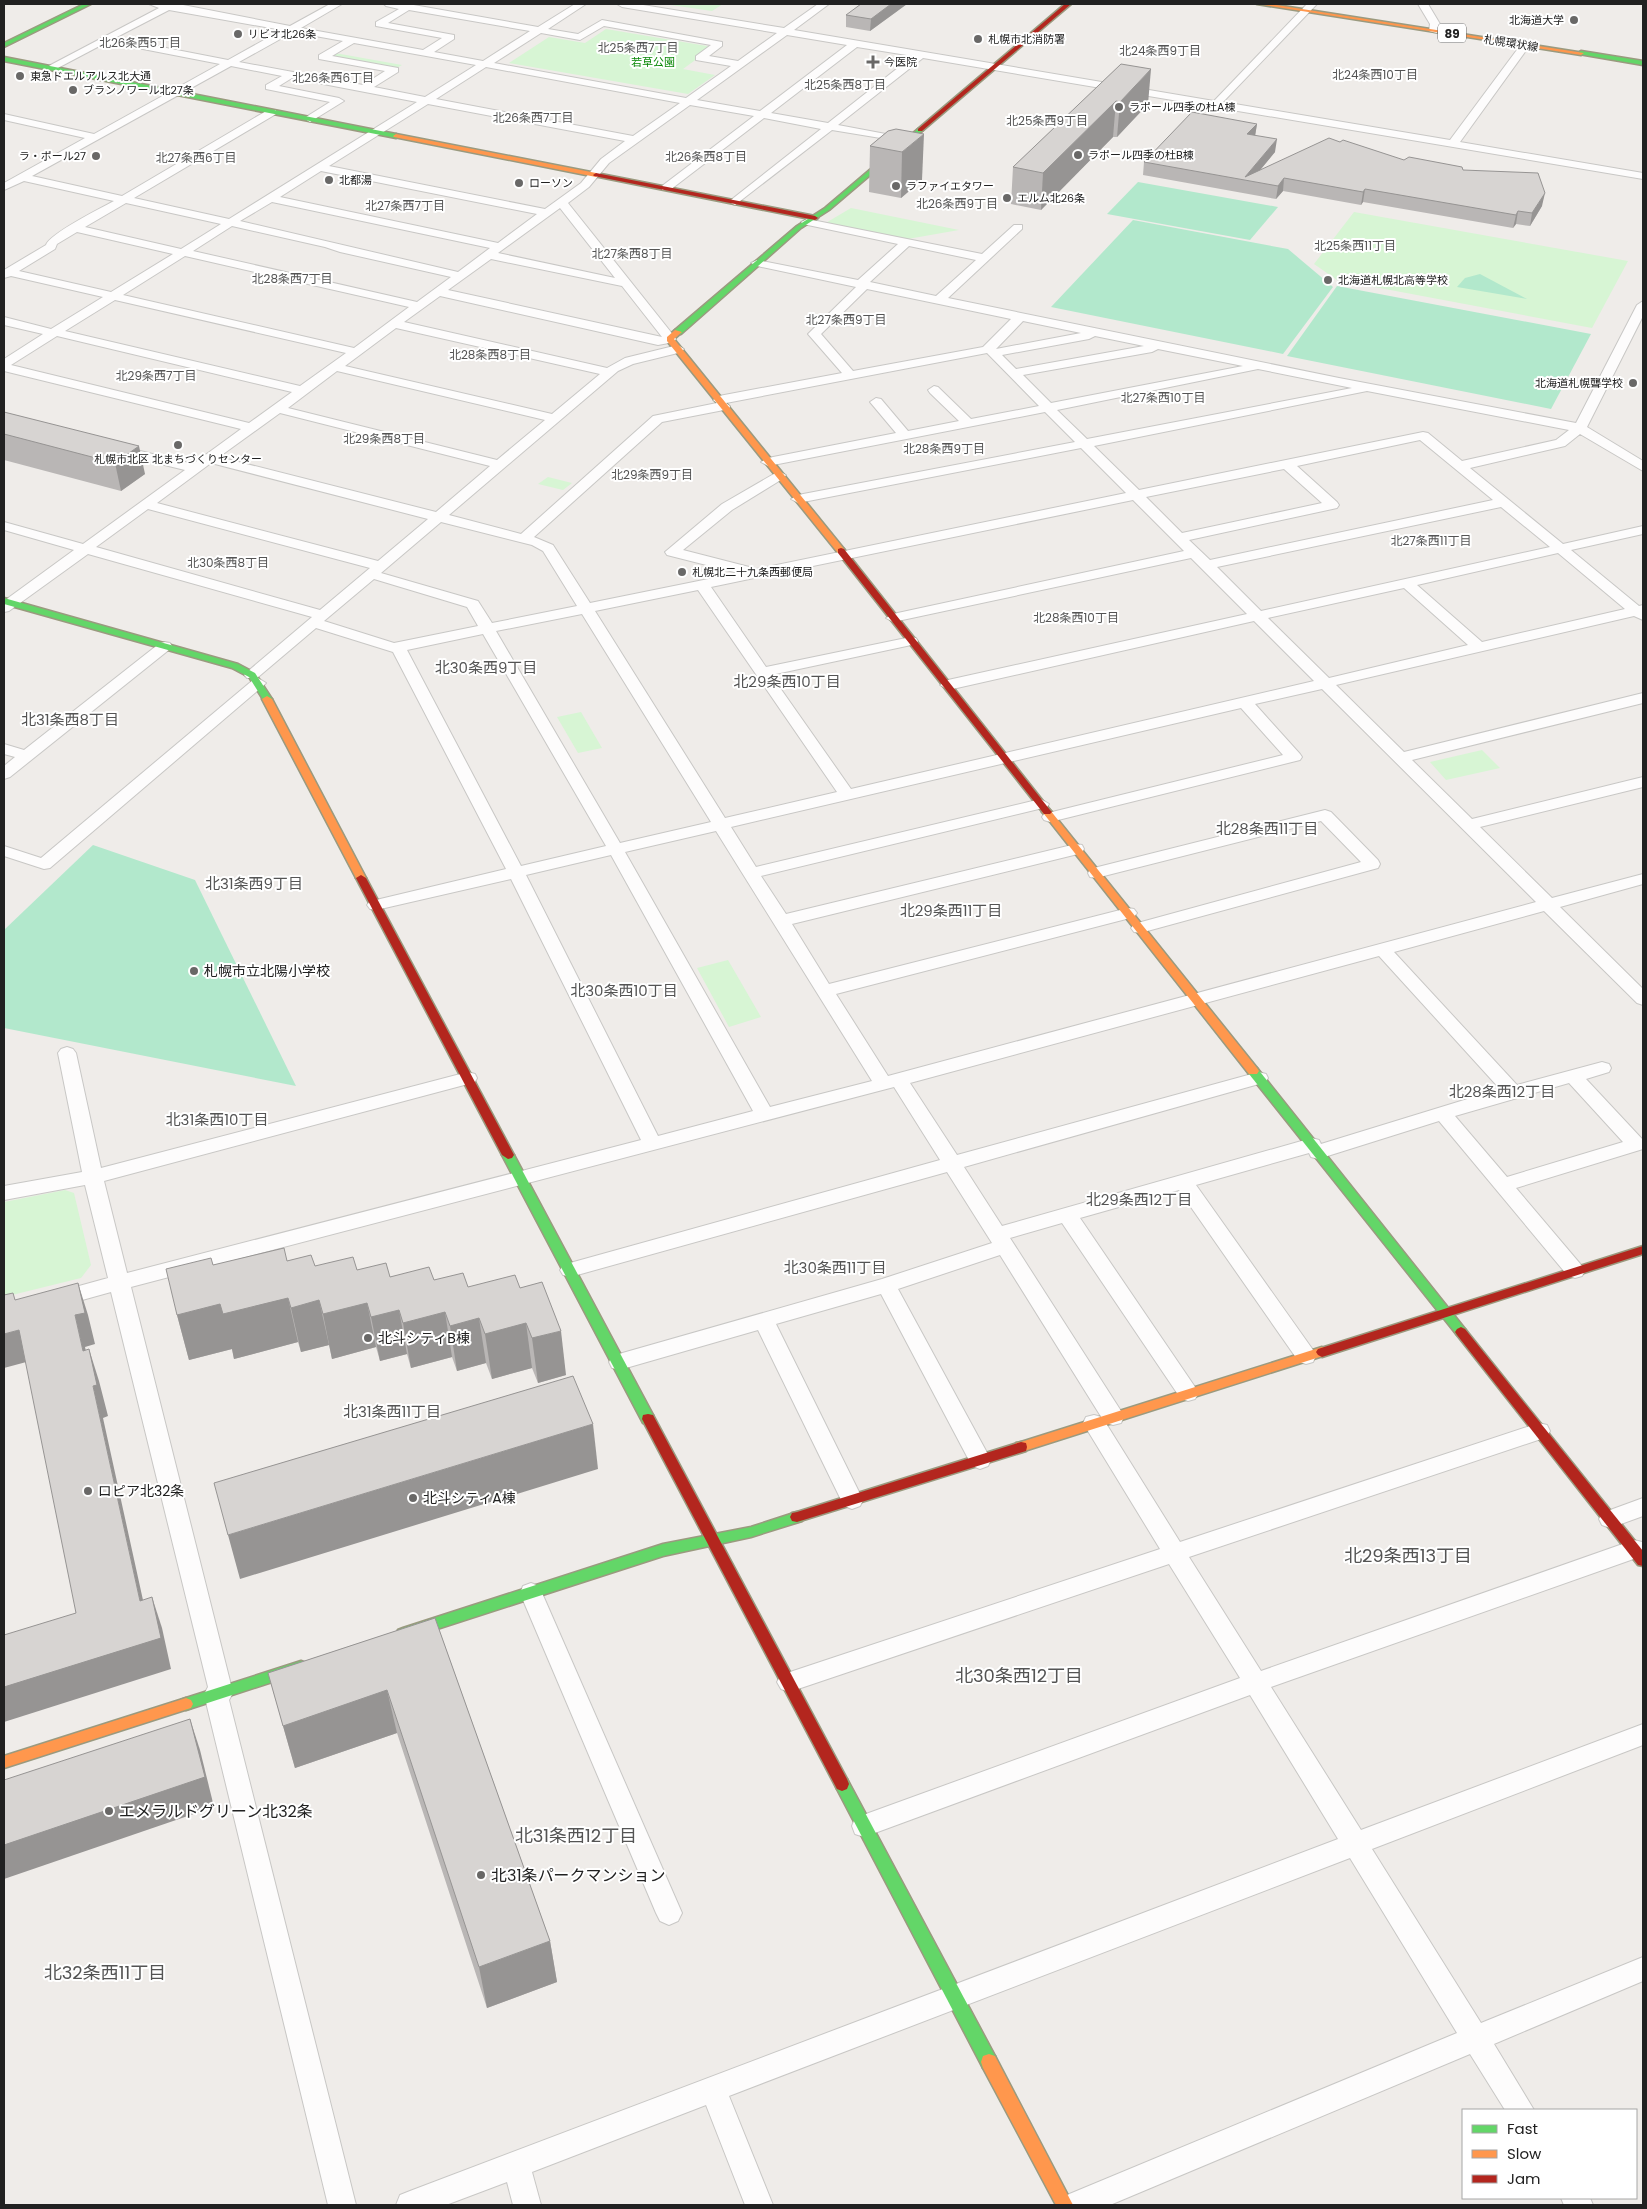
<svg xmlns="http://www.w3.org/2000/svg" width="1647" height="2209" font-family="Poppins,'Noto Sans JP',sans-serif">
<rect width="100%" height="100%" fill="#efece9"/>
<!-- park -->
<g fill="#d7f5d4">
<path d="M664,4H723L712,11Z"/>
<path d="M606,29L713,47L683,69L715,75L688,94L509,63L549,37L585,43Z"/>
<path d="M335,53L402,65L395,69L328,57Z"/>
<path d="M851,208L959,230L902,240L824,224Z"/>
<path d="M1354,212L1628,261L1592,328L1337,280L1314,264Z"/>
<path d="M548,477L572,483L563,490L538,484Z"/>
<path d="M581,712L602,748L578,753L557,717Z"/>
<path d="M1482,750L1500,768L1446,780L1430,762Z"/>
<path d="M728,960L761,1017L729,1027L697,968Z"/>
<path d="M65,1190L74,1193L91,1265L81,1278L4,1297V1202Z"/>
</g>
<!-- pitch -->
<g fill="#b2e8cc">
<path d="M1138,182L1278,207L1250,240L1107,214Z"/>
<path d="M1133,220L1288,249L1333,287L1283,354L1051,307Z"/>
<path d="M1480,274L1527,299L1457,287L1465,278Z"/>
<path d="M1337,286L1591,334L1551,409L1287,356Z"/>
<path d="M93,845L195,880L296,1086L4,1028V930Z"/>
</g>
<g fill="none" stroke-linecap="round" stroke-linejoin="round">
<!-- street casing -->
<g stroke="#c8c7c5" stroke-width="2">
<g id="street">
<path d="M149,4H178L290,26L330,4H342L301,28L423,50L442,38L376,26V22L399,9L386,6L384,4H408L538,27L575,4H586L548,29L578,34L602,20L722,42V46L709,56L738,61L777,33L622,7L617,4H637L784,28L818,4H829L794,30L1214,101L1307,4H1317L1223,102L1450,140L1522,43L1525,42L1530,45L1460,142L1643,173V179L923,58L838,125L907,138L911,139V143L832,130L735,205L729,202L731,200L821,129L764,118L670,190H662V186L754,116L690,105L609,163L589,187L568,203L674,336L676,339L674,342L658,345L440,296L404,322L607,368L625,358L678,345L684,349L682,352L633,364L618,371L449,515L521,534L653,416L717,403L713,400L719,396L842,373L808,334L856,287L757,266L751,263L757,260L858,280L898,244L803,224L801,222L807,219L982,254L1014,225H1022V229L948,298L1339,378L1576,423L1637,305L1643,301V316L1587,427L1643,461V471L1580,434L1565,446L1470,468L1563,544L1643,526V534L1571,550L1639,606L1643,605V620L1634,616L1336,685L1404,752L1643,693V703L1412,760L1472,819L1643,777V787L1480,827L1552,898L1643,874V884L1560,907L1643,989V1005L1637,1003L1544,911L1394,952L1517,1085L1602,1062L1609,1064L1611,1068L1609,1072L1586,1079L1643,1140V1149L1516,1188L1582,1266L1585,1271L1582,1276L1575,1278L1568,1276L1439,1121L1318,1159L1311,1157L1309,1153L1196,1185L1313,1350L1316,1356L1313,1362L1306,1364L1299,1362L1179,1190L1080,1218L1195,1387L1199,1393L1195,1399L1188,1401L1181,1399L1062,1223L1010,1238L1121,1411L1124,1417L1121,1423L1113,1425L1105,1423L1000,1255L898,1289L991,1460L988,1466L980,1469L972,1466L881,1294L776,1324L863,1500L860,1506L852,1509L844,1506L758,1330L619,1370L612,1368L609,1362L612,1356L619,1354L882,1279L992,1243L947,1172L570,1277L563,1275L560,1270L563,1265L570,1263L940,1160L894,1087L131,1287L233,1693L229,1700L356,2205H328L204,1694L208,1687L111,1292L57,1307L50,1304L47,1299L50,1294L108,1278L85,1185L4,1200V1186L82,1172L58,1053L61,1049L67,1047L73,1049L76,1053L101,1168L468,1072L475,1074L477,1078L475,1082L468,1084L104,1181L127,1273L641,1140L511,879L376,910L370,909L367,905L370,901L376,900L506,869L393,652L316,628L257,678H247L244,675L247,672L312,617L88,554L9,611L4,612V601L74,550L4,530V522L83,544L185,470L111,452L109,449L111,446L116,445L193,464L241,429L4,371V359L43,334L4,325V317L51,329L103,297L11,276L4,278V270L46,245C49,234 101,208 114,201L24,181L4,190V183L85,138L4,120V114L94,134L220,64L107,42L54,70L45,68L159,8ZM169,10L282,30L228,60L115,38ZM409,10L530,31L483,61L434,52L454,39V35L388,23ZM604,26L711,45L696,56V60L731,66L686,98L494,63L541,33L580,40ZM293,32L343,41L319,55V59L385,71L363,85L239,62ZM787,35L847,45L760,111L697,100ZM354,43L476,65L425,97L374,87L398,72V68L332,56ZM857,47L913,56L828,123L771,113ZM231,66L282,76L266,85V89L330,102L306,117L305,119L310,122L344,101L339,98L279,86L292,78L417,102L229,219L134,198L276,114V110H268L122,196L32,176ZM486,67L680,103L633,136L436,99ZM428,104L625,141L601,159L581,183L545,209L329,166ZM321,171L537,214L498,243L280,197ZM272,202L490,248L458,272L240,221ZM126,203L221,224L181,249L85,227ZM560,208L615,278L498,253ZM232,226L325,247L340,252L451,277L417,302L193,251ZM77,232L173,254L111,292L19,271L55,249L57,244ZM909,246L976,260L936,296L870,282ZM185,256L409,307L354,348L123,295ZM491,259L622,286L662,337L448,290ZM867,289L1011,319L983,347L853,371L821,334ZM115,300L346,353L300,386L65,331ZM1023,321L1081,333L996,349ZM396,328L600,374L552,414L345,366ZM57,336L292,392L249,423L11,365ZM1095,336L1144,346L1016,369L1002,355L1089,339ZM1158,349L1243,366L1051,403L1023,375L1152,352ZM987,353L1039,406L971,419L938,387L934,386L928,390L930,393L959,421L908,431L881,399L876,398L870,402L896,433L768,458L761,462L768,466L1045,412L1075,442L798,495L791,499L798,503L1081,448L1126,493L757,569L683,550L732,510L784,478L786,475L779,471L722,504L665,552L667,555L738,573L590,603L553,545L534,537L662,422L729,409L730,406L726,403ZM1258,369L1352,388L1087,439L1057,410ZM337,371L545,420L497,460L288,408ZM1367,391L1569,430L1556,440L1462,461L1428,433L1423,432L1139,490L1094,446ZM280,413L490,466L436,512L219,457ZM1420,440L1493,500L1210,560L1189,540L1337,508L1339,505L1337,502L1297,466ZM211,463L428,519L378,561L157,503ZM1284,469L1322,503L1182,533L1146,497ZM1133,500L1184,551L893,614L886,618L893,622L1191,558L1247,614L948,680L940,685L948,690L1254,621L1314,681L851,789L771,675L916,644L918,641L916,638L911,637L766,667L711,587ZM1501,507L1550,547L1261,611L1217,567ZM148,509L370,568L320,610L96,547ZM441,522L532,545L543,551L577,606L492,623L478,601L381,573ZM1558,553L1625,609L1482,642L1417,585ZM374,579L467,607L478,626L394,643L324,621ZM1404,588L1468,645L1329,678L1268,618ZM698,590L837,792L725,818L595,611ZM582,614L711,822L620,843L496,631ZM483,634L606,846L521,866L407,650ZM1322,689L1536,902L888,1076L836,994L1134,917L1137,913L1134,909L1128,908L829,984L792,924L1082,853L1084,849L1082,845L1076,844L786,914L761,876L1047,807L1049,804L1041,799L756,867L731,827L1241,708L1283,755L1044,814L1042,817L1044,820L1050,822L1300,760L1302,757L1300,754L1255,704ZM716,831L872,1081L770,1107L625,852ZM611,855L753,1111L658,1136L526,875ZM1379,956L1500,1089L1321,1144L1319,1140L1312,1138L1002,1226L964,1167L1266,1082L1268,1078L1266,1074L1259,1072L957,1155L910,1083ZM1569,1083L1623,1142L1507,1177L1455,1116Z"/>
<path d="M1418,4H1428L1440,24L1437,33L1429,31L1430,24Z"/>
<path d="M165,642L170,643L172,646L170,649L10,777L4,779V766L15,757L4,754V744L24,750L160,643Z"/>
<path d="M258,678L266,683L263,686L50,868L44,869L4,856V846L41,858L253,680Z"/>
<path d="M1325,810L1331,812L1378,860L1380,864L1378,868L1140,933L1134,932L1131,928L1134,924L1361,862L1321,821L1096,878L1090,877L1088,873L1090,869Z"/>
<path d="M1094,1415L1102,1417L1180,1542L1539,1423L1547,1425L1550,1431L1547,1437L1189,1557L1261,1671L1634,1540L1642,1542V1556L1271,1687L1361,1830L1643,1724V1745L1372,1849L1481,2023L1643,1957V1981L1494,2044L1534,2110H1505L1470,2054L1110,2205H1063L1067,2195L1457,2033L1350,1858L729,2096L773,2205H745L706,2105L532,2172L541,2205H513L507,2182L446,2205H396L400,2195L410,2191L1338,1839L1250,1695L864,1837L855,1834L852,1826L855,1818L1240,1678L1169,1564L789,1692L781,1689L777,1682L781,1675L1160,1549L1083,1423L1086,1417Z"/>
<path d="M1643,1498V1516L1610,1528L1602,1525L1599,1519L1602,1513Z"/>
<path d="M531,1583L539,1586L542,1593L682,1913L678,1921L669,1925L660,1921L656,1913L520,1593L523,1586Z"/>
<path d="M1561,2198H1590L1593,2205H1564Z"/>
</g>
</g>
<!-- fast casing -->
<g stroke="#9a9a7f" stroke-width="3">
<g id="fast">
<path d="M84,4H91L4,47V43Z"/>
<path d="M1581,51L1643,61V65L1579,54L1578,53Z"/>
<path d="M4,57L396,134L399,136L396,138L4,61Z"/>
<path d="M918,129L923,130L829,210L801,228L681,334H675V330L797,226L825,208Z"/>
<path d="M4,598L238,664L255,673L272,699L267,702L264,701L249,677L232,668L4,604Z"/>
<path d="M1253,1067L1257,1068L1465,1329L1467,1332L1465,1335H1457L1249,1074L1247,1071Z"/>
<path d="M508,1151L514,1155L653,1415L654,1419L653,1423L648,1424L643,1423L502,1155Z"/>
<path d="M797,1512L802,1513L804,1517L802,1521L751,1537L663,1556L403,1640L398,1638L396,1634L398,1630L403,1628L663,1544L751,1527Z"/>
<path d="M301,1661L306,1663L308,1667L306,1671L186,1710L181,1708L179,1704L181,1700L186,1698Z"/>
<path d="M842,1777L847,1779L995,2056L997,2062L995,2068L989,2070L983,2068L837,1789L835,1784L837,1779Z"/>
</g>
</g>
<!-- slow casing -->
<g stroke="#9a9a7f" stroke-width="3">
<g id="slow">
<path d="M1257,4H1270L1584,53L1581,55Z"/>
<path d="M396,134L596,173L599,175L596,177L394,137L393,136Z"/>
<path d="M675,330L682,332L674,339L844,549V553H838L667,341V337Z"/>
<path d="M267,696L272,699L366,878L365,880L361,881L356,878L262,699Z"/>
<path d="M1047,809L1050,810L1257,1068L1259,1071L1257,1074H1249L1044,814L1042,812Z"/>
<path d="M1322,1347L1326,1349L1328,1352L1326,1355L1021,1452L1016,1451L1015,1447L1016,1443L1021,1442Z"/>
<path d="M186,1698L191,1700L193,1704L191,1708L4,1768V1756Z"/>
<path d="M989,2054L995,2056L1073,2205H1056L983,2068L981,2062L983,2056Z"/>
</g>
</g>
<!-- jam casing -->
<g stroke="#9a9a7f" stroke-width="3">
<g id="jam">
<path d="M1065,4H1071L922,131H918V129Z"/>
<path d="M596,173L815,216L818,218L815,220L594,176L593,175Z"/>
<path d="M841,548L844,549L1050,810L1052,812L1050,814H1044L838,553V549Z"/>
<path d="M361,875L366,878L514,1155L512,1158L508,1159L502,1155L356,878Z"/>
<path d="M1643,1246V1254L1322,1357L1318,1355L1316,1352L1318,1349Z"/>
<path d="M1461,1327L1465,1329L1643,1551V1566L1638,1565L1457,1335L1455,1332L1457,1329Z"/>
<path d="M648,1414L653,1415L847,1779L849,1784L847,1789L842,1791L837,1789L642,1419L643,1415Z"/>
<path d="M1021,1442L1026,1443L1027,1447L1026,1451L797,1522L792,1521L790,1517L792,1513L797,1512Z"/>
</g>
</g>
<!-- street -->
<use href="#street" fill="#fdfcfc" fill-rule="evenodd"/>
<!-- fast -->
<use href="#fast" fill="#63d668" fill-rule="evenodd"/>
<!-- slow -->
<use href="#slow" fill="#ff974d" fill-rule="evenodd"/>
<!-- jam -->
<use href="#jam" fill="#b3261e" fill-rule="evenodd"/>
</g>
<!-- wall -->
<g fill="#b9b6b5">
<path d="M907,4L870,31L846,27V15Z"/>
<path d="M1121,64L1148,104L1117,137H1113L1041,210L1011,204L1013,167Z"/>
<path d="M1257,124L1255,136L1275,152L1260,170L1404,160L1463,170L1542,206L1530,226L1516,224L1513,228L1363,202L1361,205L1283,191L1276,199L1143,175L1144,162Z"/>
<path d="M888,131L922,180L901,198L869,192L870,146Z"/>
<path d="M4,412L145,474L121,491L4,460Z"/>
<path d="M287,1261L315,1266L357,1270L390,1277L434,1280L468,1287L520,1288L566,1375L538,1383L532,1368L492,1379L486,1363L457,1371L452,1357L411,1368L407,1354L380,1361L376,1347L332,1359L329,1345L301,1352L298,1342L234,1359L232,1349L189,1360L177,1315L213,1265Z"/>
<path d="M435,1618L550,1941L557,1982L487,2008L397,1733L295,1768L268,1673Z"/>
</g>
<!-- shaded-wall -->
<g fill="#969493">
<path d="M891,4H907L870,31L871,19Z"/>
<path d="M1151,69L1148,104L1117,137L1120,102Z"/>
<path d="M1116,101L1113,137L1041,210L1043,173Z"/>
<path d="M1257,124L1255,136L1247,134Z"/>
<path d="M924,134L922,180L901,198L902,152Z"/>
<path d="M1277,139L1275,152L1251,181L1245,177Z"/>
<path d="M1284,178L1283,191L1276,199L1278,186Z"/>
<path d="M1365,189L1363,202L1361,205L1363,192Z"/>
<path d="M1545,193L1542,206L1530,226L1532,213Z"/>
<path d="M1518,211L1516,224L1513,228L1516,215Z"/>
<path d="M139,446L145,474L121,491L115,463Z"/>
<path d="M78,1283L88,1315L95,1344L85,1347L93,1383L83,1351L75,1315Z"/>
<path d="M288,1298L298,1342L234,1359L232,1349L189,1360L177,1315L220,1304Z"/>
<path d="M319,1300L329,1345L301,1352L291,1308Z"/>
<path d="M367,1303L376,1347L332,1359L323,1314Z"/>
<path d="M399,1310L407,1354L380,1361L371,1317Z"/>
<path d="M445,1312L452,1357L411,1368L403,1323Z"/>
<path d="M479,1318L486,1363L457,1371L450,1326Z"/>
<path d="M526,1323L532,1368L492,1379L485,1334Z"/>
<path d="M19,1330L30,1361L4,1368V1334Z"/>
<path d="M561,1331L566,1375L538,1383L532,1338Z"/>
<path d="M89,1349L99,1381L108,1416L103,1418L150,1632L140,1601L93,1386Z"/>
<path d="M593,1424L598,1469L240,1579L228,1535Z"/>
<path d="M152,1597L162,1628L171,1669L4,1722V1687Z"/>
<path d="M387,1690L397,1733L295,1768L283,1726Z"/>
<path d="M190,1719L200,1750L214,1807L4,1879V1845Z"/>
<path d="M550,1941L557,1982L487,2008L479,1967Z"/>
</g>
<!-- building -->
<g fill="#d7d4d2" stroke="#969493">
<path d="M861,4H891L871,19L846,15Z"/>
<path d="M1121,64L1151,69L1120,102L1116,101L1043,173L1013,167Z"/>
<path d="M1192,112L1257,124L1247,134L1277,139L1245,177L1329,138L1340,142L1343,140L1404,160L1409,157L1462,167L1463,170L1538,173L1545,193L1532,213L1518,211L1516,215L1365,189L1363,192L1284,178L1278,186L1144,162Z"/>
<path d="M896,129L924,134L902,152L870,146L888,131Z"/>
<path d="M4,412L139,446L115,463L4,434Z"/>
<path d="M284,1248L287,1261L311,1255L315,1266L353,1257L357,1270L386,1263L390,1277L429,1267L434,1280L463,1273L468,1287L515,1275L520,1288L542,1282L561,1331L532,1338L526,1323L485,1334L479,1318L450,1326L445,1312L403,1323L399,1310L371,1317L367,1303L323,1314L319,1300L291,1308L288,1298L223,1314L220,1304L177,1315L166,1269L211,1258L213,1265Z"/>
<path d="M78,1283L85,1313L75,1315L83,1351L89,1349L97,1385L93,1386L140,1601L152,1597L161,1638L4,1687V1635L76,1613L19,1330L4,1334V1295L13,1293L15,1300Z"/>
<path d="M573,1376L593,1424L228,1535L214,1483Z"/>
<path d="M435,1618L550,1941L479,1967L387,1690L283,1726L268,1673Z"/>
<path d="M190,1719L205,1777L4,1845V1780Z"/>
</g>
<!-- markers -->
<g fill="#696867" stroke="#fff" stroke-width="2">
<circle cx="1574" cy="20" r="5"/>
<circle cx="238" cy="34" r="5"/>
<circle cx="978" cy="39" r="5"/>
<path d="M870.5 54.5h5v5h5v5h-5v5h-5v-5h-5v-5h5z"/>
<circle cx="20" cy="76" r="5"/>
<circle cx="73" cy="90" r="5"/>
<circle cx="1119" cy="107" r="5"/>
<circle cx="1078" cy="155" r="5"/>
<circle cx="96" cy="156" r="5"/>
<circle cx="329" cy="180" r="5"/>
<circle cx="519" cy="183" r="5"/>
<circle cx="896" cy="186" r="5"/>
<circle cx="1007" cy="198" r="5"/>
<circle cx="1328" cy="280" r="5"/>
<circle cx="1633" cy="383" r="5"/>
<circle cx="178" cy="445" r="5"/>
<circle cx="682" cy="572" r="5"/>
<circle cx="194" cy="971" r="5"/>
<circle cx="368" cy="1338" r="5"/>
<circle cx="88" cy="1491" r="5"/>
<circle cx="413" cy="1498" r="5"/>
<circle cx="109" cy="1811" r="5"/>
<circle cx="481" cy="1875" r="5"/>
</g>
<g text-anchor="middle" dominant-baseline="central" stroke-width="4" stroke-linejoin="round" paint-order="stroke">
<!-- far-poi labels -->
<g font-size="11" fill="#212121" stroke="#fff" text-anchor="start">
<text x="1564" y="20" text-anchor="end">北海道大学</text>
<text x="248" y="34">リビオ北26条</text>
<text x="988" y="39">札幌市北消防署</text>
<text x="884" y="62">今医院</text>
<text x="30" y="76">東急ドエルアルス北大通</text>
<text x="83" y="90">ブランノワール北27条</text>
<text x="1129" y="107">ラポール四季の杜A棟</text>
<text x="1088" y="155">ラポール四季の杜B棟</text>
<text x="86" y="156" text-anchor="end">ラ・ポール27</text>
<text x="339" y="180">北都湯</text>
<text x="529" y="183">ローソン</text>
<text x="906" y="186">ラファイエタワー</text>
<text x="1017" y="198">エルム北26条</text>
<text x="1338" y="280">北海道札幌北高等学校</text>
<text x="1623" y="383" text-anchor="end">北海道札幌聾学校</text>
<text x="178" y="459" text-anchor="middle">札幌市北区 北まちづくりセンター</text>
<text x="692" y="572">札幌北二十九条西郵便局</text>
</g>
<!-- far-street labels -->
<g font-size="11" fill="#212121" stroke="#fff">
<text transform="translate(1511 43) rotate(9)">札幌環状線</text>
</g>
<!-- far-park labels -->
<g font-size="11" fill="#088706" stroke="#fff">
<text x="653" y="62">若草公園</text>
</g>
<!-- shield labels -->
<rect fill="#fff" stroke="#646464" stroke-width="1" x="1438" y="23.5" width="28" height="19" rx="4"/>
<g font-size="12" font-weight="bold" fill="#212121">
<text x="1452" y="33">89</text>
</g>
<!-- far-neighbourhood labels -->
<g font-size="12" fill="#545454" stroke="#fff">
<text x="140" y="42">北26条西5丁目</text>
<text x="638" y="47">北25条西7丁目</text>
<text x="1160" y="50">北24条西9丁目</text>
<text x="1375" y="74">北24条西10丁目</text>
<text x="333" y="77">北26条西6丁目</text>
<text x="845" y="84">北25条西8丁目</text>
<text x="533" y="117">北26条西7丁目</text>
<text x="1047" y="120">北25条西9丁目</text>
<text x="706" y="156">北26条西8丁目</text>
<text x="196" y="157">北27条西6丁目</text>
<text x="957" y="203">北26条西9丁目</text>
<text x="405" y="205">北27条西7丁目</text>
<text x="1355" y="245">北25条西11丁目</text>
<text x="632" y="253">北27条西8丁目</text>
<text x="292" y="278">北28条西7丁目</text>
<text x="846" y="319">北27条西9丁目</text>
<text x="490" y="354">北28条西8丁目</text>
<text x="156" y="375">北29条西7丁目</text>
<text x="1163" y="397">北27条西10丁目</text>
<text x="384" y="438">北29条西8丁目</text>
<text x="944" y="448">北28条西9丁目</text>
<text x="652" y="474">北29条西9丁目</text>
<text x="1431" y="540">北27条西11丁目</text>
<text x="228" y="562">北30条西8丁目</text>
<text x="1076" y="617">北28条西10丁目</text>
</g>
<!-- poi labels -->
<g font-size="14" fill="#212121" stroke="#fff" text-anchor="start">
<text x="204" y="971">札幌市立北陽小学校</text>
<text x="378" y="1338">北斗シティB棟</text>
<text x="98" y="1491">ロピア北32条</text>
<text x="423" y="1498">北斗シティA棟</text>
</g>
<!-- neighbourhood labels -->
<g font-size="15" fill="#545454" stroke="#fff">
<text x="486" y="667">北30条西9丁目</text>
<text x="787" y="681">北29条西10丁目</text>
<text x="70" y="719">北31条西8丁目</text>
<text x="1267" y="828">北28条西11丁目</text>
<text x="254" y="883">北31条西9丁目</text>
<text x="951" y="910">北29条西11丁目</text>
<text x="624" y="990">北30条西10丁目</text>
<text x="1502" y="1091">北28条西12丁目</text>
<text x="217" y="1119">北31条西10丁目</text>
<text x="1139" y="1199">北29条西12丁目</text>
<text x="835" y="1267">北30条西11丁目</text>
<text x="392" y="1411">北31条西11丁目</text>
</g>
<!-- near-poi labels -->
<g font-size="16" fill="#212121" stroke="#fff" text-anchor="start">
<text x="119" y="1811">エメラルドグリーン北32条</text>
<text x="491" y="1875">北31条パークマンション</text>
</g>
<!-- near-neighbourhood labels -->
<g font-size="18" fill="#545454" stroke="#fff">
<text x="1408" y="1555">北29条西13丁目</text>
<text x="1019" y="1675">北30条西12丁目</text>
<text x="576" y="1835">北31条西12丁目</text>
<text x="105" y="1972">北32条西11丁目</text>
</g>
</g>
<!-- border -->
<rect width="1647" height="2209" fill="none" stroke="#212121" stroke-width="10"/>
<!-- legend -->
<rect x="1462" y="2109" width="175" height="90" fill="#ffffff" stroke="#a6a6a6"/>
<rect x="1472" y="2125" width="25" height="8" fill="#63d668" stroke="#a6a6a6"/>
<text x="1507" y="2134" font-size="15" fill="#212121">Fast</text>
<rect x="1472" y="2150" width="25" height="8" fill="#ff974d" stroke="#a6a6a6"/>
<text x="1507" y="2159" font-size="15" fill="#212121">Slow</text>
<rect x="1472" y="2175" width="25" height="8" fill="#b3261e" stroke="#a6a6a6"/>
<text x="1507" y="2184" font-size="15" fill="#212121">Jam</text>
</svg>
